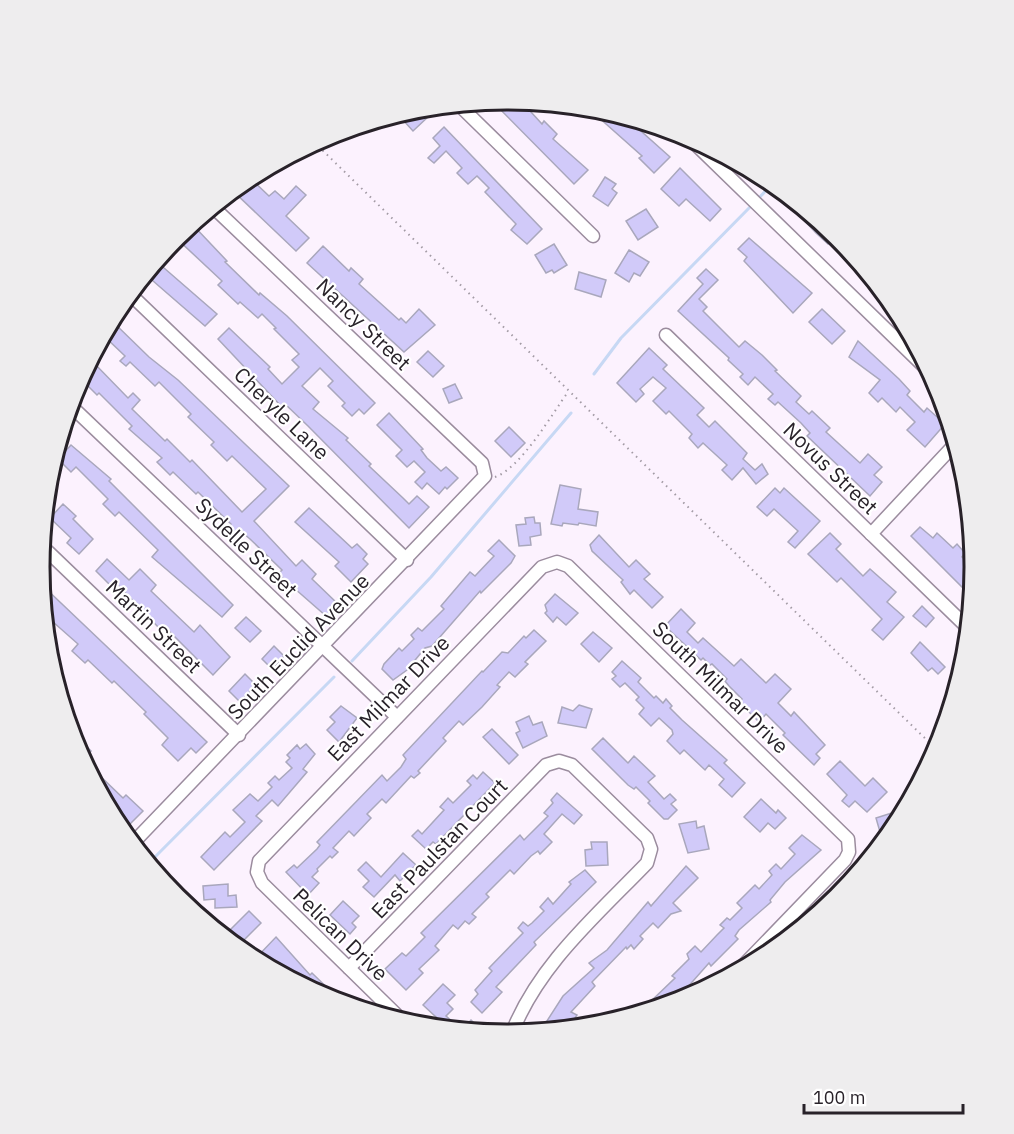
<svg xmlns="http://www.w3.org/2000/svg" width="1014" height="1134" font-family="'IBM Plex Sans',sans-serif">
<rect width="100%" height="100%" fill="#fcf2fe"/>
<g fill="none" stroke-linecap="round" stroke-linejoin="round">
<!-- stream -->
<g stroke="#c7d8f4" stroke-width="3">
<path d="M757,200L773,183"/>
<path d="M594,374L621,338L752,205"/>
<path d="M352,661L431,577L571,413"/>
<path d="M148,864L334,677"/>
</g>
</g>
<!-- building -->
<g fill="#d1caf9" stroke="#a9a7bc" stroke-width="1.5">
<path d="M507,99L520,100L542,124L544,121L557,134L553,139L588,170L574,184L492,101Z"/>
<path d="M422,107L430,115L413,131L403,120L408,115L404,111Z"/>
<path d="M603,109L624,116L670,157L654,173L639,158L642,156L597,116Z"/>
<path d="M444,127L542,229L527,244L511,230L516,224L485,192L489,188L477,176L468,184L457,173L462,168L446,151L434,163L428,158L440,146L433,138Z"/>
<path d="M680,168L721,209L710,221L686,199L679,206L661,189Z"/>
<path d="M249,177L269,196L275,191L284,199L296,186L306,195L286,216L309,238L296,251L232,190Z"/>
<path d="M605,177L616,184L612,189L617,193L608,206L593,196Z"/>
<path d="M646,209L658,227L638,240L626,221Z"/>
<path d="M807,210L838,236L854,256L850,260L831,241L828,244L816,233L801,217Z"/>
<path d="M191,223L227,261L225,262L259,295L260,293L287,316L375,403L364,414L359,409L352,416L342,406L345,403L328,386L333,381L320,368L302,386L319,402L313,409L348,438L346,440L371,464L369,466L403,498L409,504L417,496L429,507L409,528L308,426L284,403L281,406L218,339L229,328L270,367L268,369L282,384L299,367L292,360L299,354L274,329L276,328L262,314L258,318L240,302L238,304L218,285L222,281L175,237Z"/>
<path d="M749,238L812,293L793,313L744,261L747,257L738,249Z"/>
<path d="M554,244L567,265L554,273L552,270L546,273L535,255Z"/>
<path d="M323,246L349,271L351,268L363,279L359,284L399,320L401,318L406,323L419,309L435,325L404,352L307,263Z"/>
<path d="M629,250L649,262L640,276L634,273L629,282L615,273Z"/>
<path d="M156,261L217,314L205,326L145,274Z"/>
<path d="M706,269L718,280L699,299L707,307L703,311L739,347L745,341L762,355L777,370L775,371L801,396L796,402L809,414L812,411L830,428L826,432L860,463L868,454L882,467L874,475L882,482L870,496L807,436L810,433L801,423L778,402L775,405L768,399L773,394L755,377L748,385L740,377L743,374L728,360L729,358L678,311L703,284L697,278Z"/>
<path d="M579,272L606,280L601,297L575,289Z"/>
<path d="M822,309L845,331L832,344L809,322Z"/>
<path d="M111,320L149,357L178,380L289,486L254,521L296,566L302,560L316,574L312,579L338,604L326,616L278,574L282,570L250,539L238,529L233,535L227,529L231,524L198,492L196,494L173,472L170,475L157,462L162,458L129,429L132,426L99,393L97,395L80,378L94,363L128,398L133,393L140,400L132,409L165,441L167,439L190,462L192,460L242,512L266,489L232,456L227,461L211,445L214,442L188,417L191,414L159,382L155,386L130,362L126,366L120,361L125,356L103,335Z"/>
<path d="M858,341L899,379L910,391L907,395L924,412L927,408L945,424L925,447L907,430L915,422L900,407L896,412L882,398L878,402L869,393L880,380L849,357Z"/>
<path d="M649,348L667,365L663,369L704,408L697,415L709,427L715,421L747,453L743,459L755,470L762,464L768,474L756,484L743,468L732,480L722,470L727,465L703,443L698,448L689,438L692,434L669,411L666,414L653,401L666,388L653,377L640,389L644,394L636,402L617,383Z"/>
<path d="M428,351L444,366L433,377L417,362Z"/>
<path d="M455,384L462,398L449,403L443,389Z"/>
<path d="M389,413L423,449L421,450L427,458L441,471L446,467L458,478L447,489L445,487L439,494L427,483L422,489L415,482L425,472L414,461L407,467L396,456L402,450L377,425Z"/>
<path d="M509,427L525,443L511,457L495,441Z"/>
<path d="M71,445L111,479L109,481L233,605L222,617L152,557L158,550L119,512L115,516L103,504L108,499L76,467L71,472L58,459Z"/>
<path d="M560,485L581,489L578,509L598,512L596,526L579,523L578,525L563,523L562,526L551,524Z"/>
<path d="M775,488L780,493L784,488L820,521L795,548L788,542L798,531L774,509L767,516L757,507Z"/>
<path d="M63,504L76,516L73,519L93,539L79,554L67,543L71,538L50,518Z"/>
<path d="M309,508L352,548L357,544L367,554L363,559L368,564L351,582L335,566L339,562L295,522Z"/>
<path d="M534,517L535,523H540L541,535L530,537L531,545L519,546L516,525L526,524L525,518Z"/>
<path d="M920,527L933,538L937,533L953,548L957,544L965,553L962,557L975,569L972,597L911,536Z"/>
<path d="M830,533L841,544L836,549L863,576L870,569L896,592L887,602L904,617L883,640L872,630L882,619L841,578L837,582L808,554Z"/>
<path d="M599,535L629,567L636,560L650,574L644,579L663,597L652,608L634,590L630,594L621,582L623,580L592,551L590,545Z"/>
<path d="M499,540L515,556L511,563L481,593L480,591L432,646L425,648L407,670L393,680L382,669L384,664L399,648L402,651L414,639L411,635L418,628L422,631L444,609L441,606L470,572L475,576L494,556L488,551Z"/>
<path d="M107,559L129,580L140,569L156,585L151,591L194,632L200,625L230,657L213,675L164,626L160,629L116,583L112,587L96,571Z"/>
<path d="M41,584L207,742L196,753L191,748L178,761L162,745L168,738L144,714L146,712L114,681L112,683L88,660L85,663L72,651L78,644L44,614Z"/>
<path d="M555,594L578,613L566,625L557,617L553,622L545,613L547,611L545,605Z"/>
<path d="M922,606L934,618L926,627L913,616Z"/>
<path d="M681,609L695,623L687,632L698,643L703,638L734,666L741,659L766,683L775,674L791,689L778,703L791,716L794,712L825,745L816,754L820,758L814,765L783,735L785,733L766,714L759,722L739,702L742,699L729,686L725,681L727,679L712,664L710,665L703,658L701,660L665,626Z"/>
<path d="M246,617L261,631L250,642L235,628Z"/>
<path d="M534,630L546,641L525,662L528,664L515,677L509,672L497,685L500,687L482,707L463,725L459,721L443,738L446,741L418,771L420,773L414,778L411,776L386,803L382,799L367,814L371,818L354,836L349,831L333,848L338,852L332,858L330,856L317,869L318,871L312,877L319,883L308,895L286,872L294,865L297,868L317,849L320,845L317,842L382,775L387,781L401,767L406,759L403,755L482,671L483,672L502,652L508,653L524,636L526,638Z"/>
<path d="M593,632L612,648L599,662L581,644Z"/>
<path d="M920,642L945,667L938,674L932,668L928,671L911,653Z"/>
<path d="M274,646L284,656L272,669L262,659Z"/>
<path d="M622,661L641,678L638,682L654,698L656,696L663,703L666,699L672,706L670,708L682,720L727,760L724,763L745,783L732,797L719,785L724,779L709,765L705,770L684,750L680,754L667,741L673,734L672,730L659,718L651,726L639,714L644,708L636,700L639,697L625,683L620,687L612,679L616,676L612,672Z"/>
<path d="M245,674L256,685L240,702L229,691Z"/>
<path d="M579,705L592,709L586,728L558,723L562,707L573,711Z"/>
<path d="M341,706L357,718L339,742L327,730L335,722L330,717Z"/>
<path d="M529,716L533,725L542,722L547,736L523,748L516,733L520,731L516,722Z"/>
<path d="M492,729L518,755L509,764L483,737Z"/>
<path d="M70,730L91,751L82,760L75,746Z"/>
<path d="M603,738L628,763L634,756L655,776L648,782L664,799L670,794L676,800L671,804L677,810L668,819H664L648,803L650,801L636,787L634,789L628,785L592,749Z"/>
<path d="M306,744L315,754L303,769L307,772L278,806L272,800L256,816L262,821L214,870L201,857L225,832L230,837L245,822L233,810L250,794L258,801L272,787L268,783L275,776L279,780L292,768L286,762L290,758L287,755L297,745L300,749Z"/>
<path d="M840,761L865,786L873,778L887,792L867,812L855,801L849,807L842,801L847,795L827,774Z"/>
<path d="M483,772L495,783L436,844L433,842L426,849L412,836L418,830L422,834L444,810L440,807L448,798L453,803L471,785L467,781L473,775L477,779Z"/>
<path d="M97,773L123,798L126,795L143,811L128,826L106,806L92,778Z"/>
<path d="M557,793L582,815L574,824L562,814L544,834L552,842L540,854L538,851L531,856L514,874L510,870L486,894L489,897L472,914L476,917L469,924L465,921L458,929L453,925L435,946L439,950L419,969L423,973L406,990L385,969L402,953L406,956L425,937L421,933L520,835L524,840L548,816L544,813L553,803L551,800Z"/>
<path d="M761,799L776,813L778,810L786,818L775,829L768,823L760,832L744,817Z"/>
<path d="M898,811L900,819L896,827L888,837L882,839L876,818Z"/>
<path d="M696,821L697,828L704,826L709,849L688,853L679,824Z"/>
<path d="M802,835L821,850L785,882L770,900L771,902L739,930L735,936L738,939L711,966L709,963L678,998L676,996L667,1005L654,1009L649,1003L675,978L672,976L689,959L687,954L695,946L701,952L717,935L724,928L720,925L727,918L730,920L742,908L737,903L755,885L759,889L772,875L769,871L776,864L781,869L795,854L789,848Z"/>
<path d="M591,842H607L608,865L586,866L585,850L592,849Z"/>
<path d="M403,853L416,865L400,881L395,875L374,897L363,887L369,881L358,870L366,862L381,877Z"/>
<path d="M686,866L698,878L673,903L681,911L671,914L658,928L653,923L640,936L643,939L634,949L631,945L627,949L626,947L592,982L595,986L571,1012L577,1015L568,1029L554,1030L545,1024L563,996L594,968L589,963L607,950L648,902L651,906Z"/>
<path d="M585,870L596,882L534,942L536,945L496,987L502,992L482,1013L471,1002L478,994L475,990L492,971L489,968L523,933L518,928L523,922L528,926L532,923L544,911L540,907L548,898L553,904L571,884L569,882Z"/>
<path d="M228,884V896L236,895L237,907L215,908V899L204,900L203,886Z"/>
<path d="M343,901L359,916L352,923L356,927L350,934L330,915Z"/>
<path d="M249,911L261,923L242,942L230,930Z"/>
<path d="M276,937L310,975L312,973L344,1004L328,999L296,982L279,963L273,970L255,959Z"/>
<path d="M443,984L455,995L447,1003L453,1009L446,1016L462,1030L471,1020L485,1033L449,1029L423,1005Z"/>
</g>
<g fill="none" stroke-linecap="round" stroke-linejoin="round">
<!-- minor casing -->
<g stroke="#9b8c9e" stroke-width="15">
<g id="minor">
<path d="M458,104L593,236"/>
<path d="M685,134L932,374"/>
<path d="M129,293L407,560"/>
<path d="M666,335L969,629"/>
<path d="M70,405L397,717"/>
<path d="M871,534L956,443"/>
<path d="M41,545L239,735"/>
<path d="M132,844L485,476L482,463L212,206"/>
<path d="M349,968L546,765L559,761L572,765L647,838L651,849L647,863C596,916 538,965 511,1035"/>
<path d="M405,1023L262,883L257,872L259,861L542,567L557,562L568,566L848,839L849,852L845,860L737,972"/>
</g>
</g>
<!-- path -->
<g stroke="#a39ba5" stroke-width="2" stroke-dasharray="1.5 4.5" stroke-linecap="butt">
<path d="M314,142L937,750"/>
<path d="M495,477C521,468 552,414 568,392"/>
</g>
<!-- minor -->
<use href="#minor" stroke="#fff" stroke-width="12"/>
</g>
<g text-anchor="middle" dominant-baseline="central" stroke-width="4.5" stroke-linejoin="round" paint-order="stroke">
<!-- street labels -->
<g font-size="21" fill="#282229" stroke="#fff">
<text transform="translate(364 324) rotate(44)">Nancy Street</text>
<text transform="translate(282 413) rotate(44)">Cheryle Lane</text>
<text transform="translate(831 468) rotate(44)">Novus Street</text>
<text transform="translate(247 547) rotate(44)">Sydelle Street</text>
<text transform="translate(154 626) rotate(44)">Martin Street</text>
<text transform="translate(298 646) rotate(-46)">South Euclid Avenue</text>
<text transform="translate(721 687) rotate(44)">South Milmar Drive</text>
<text transform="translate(388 698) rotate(-46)">East Milmar Drive</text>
<text transform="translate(439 848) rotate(-46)">East Paulstan Court</text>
<text transform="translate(341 934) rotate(44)">Pelican Drive</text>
</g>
</g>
<!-- crop -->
<path d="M0 0H1014V1134H0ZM50 567a457 457 0 1 1 914 0a457 457 0 1 1-914 0Z" fill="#eeedee" fill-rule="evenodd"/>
<path fill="none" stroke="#282229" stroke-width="3" d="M50 567a457 457 0 1 1 914 0a457 457 0 1 1-914 0Z"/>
<!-- scale -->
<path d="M804 1104v9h159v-9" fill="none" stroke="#282229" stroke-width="3"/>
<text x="813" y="1104" font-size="18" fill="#282229" stroke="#ffffff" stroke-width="4.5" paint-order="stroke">100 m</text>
</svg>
